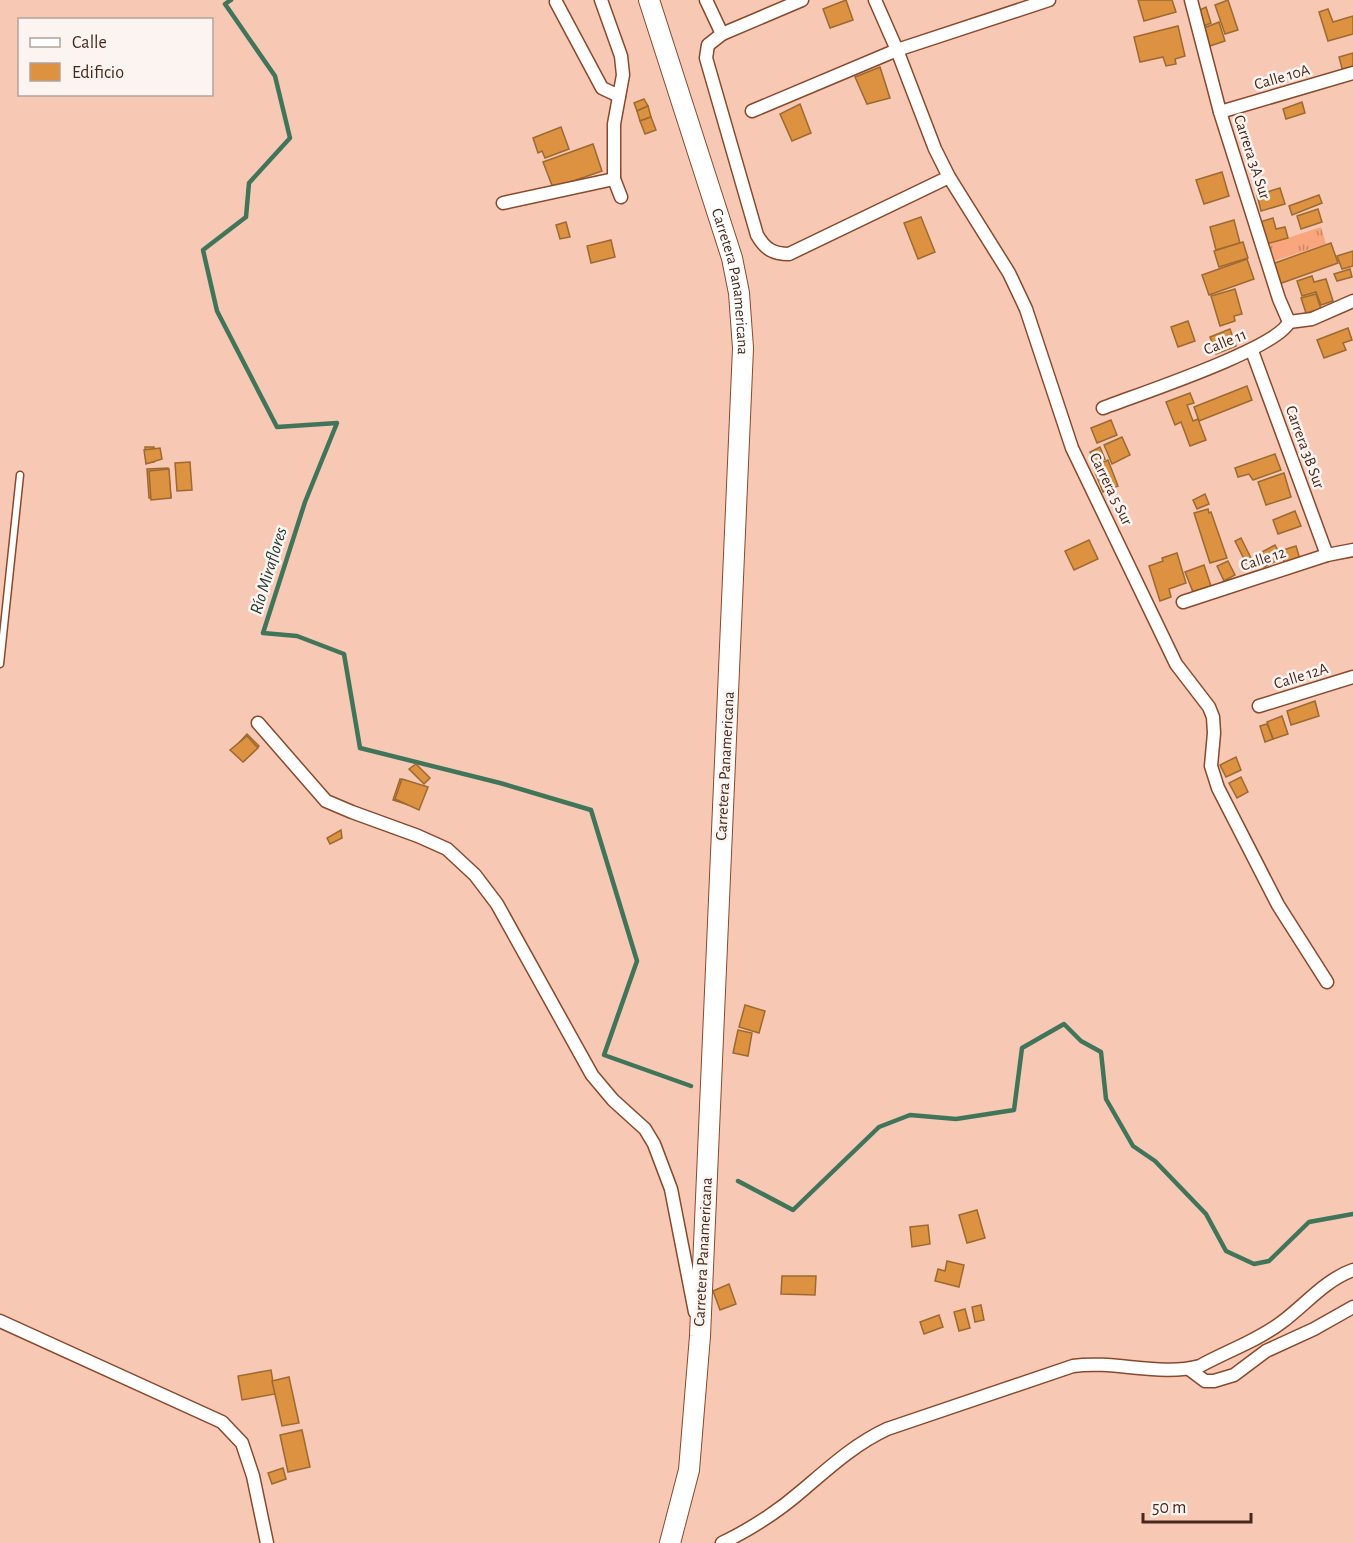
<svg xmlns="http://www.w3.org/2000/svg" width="1353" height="1543" font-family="'Alegreya Sans',sans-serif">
<defs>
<pattern id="grass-tufts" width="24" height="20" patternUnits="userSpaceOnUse" patternTransform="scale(1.5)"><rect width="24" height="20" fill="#f9a57d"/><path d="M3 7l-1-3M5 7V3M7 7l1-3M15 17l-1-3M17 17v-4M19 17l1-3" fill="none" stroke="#cb8666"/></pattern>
</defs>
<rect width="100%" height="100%" fill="#f7c9b5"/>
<!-- grass -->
<path fill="url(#grass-tufts)" d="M1321,227L1326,244L1271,262L1266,245Z"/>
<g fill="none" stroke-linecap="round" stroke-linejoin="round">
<!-- stream -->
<g stroke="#40755a" stroke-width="4.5">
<path d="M231,0L225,4L275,76L290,138L249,183L246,217L203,250L217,311L277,427L337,423L305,502L263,633L297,636L344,654L360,748L500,783L591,810L637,961L604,1055L691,1086"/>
<path d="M738,1181L793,1210L879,1127L910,1115L956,1119L1014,1110L1022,1048L1064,1024L1081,1041L1101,1052L1106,1099L1133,1146L1155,1161L1206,1214L1226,1251L1254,1264L1269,1261L1309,1222L1353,1214"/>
</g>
</g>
<!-- building -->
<g fill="#dc9240" stroke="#9d6931" stroke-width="1.5">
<path d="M846,0L853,20L830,28L823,9Z"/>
<path d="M1138,0H1172L1176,12L1144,21Z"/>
<path d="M1228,0L1238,30L1225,34L1215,5Z"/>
<path d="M1206,7L1211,23L1204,26L1200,10Z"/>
<path d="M1328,9L1333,22L1353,16V34L1328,41L1319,12Z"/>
<path d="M1219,22L1225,41L1210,46L1204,28Z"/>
<path d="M1178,26L1185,56L1175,59L1176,64L1166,66L1163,57L1140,62L1134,37Z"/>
<path d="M1353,53V69L1343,72L1339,57Z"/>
<path d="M880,67L890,98L867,104L855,77Z"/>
<path d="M644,99L648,106L637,111L634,103Z"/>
<path d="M1302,102L1305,113L1286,119L1283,109Z"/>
<path d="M800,104L811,133L792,141L780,114Z"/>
<path d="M648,106L651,117L640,121L637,111Z"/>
<path d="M651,117L656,130L645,134L640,121Z"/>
<path d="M561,127L569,149L545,158L542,151L538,153L533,138Z"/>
<path d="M593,144L602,171L553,188L543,162Z"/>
<path d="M1222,172L1229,196L1204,204L1196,180Z"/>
<path d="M1280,188L1285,204L1261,211L1257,195Z"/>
<path d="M1319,195L1322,203L1292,215L1289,206Z"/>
<path d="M1318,209L1322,222L1301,229L1297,216Z"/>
<path d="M921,217L935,252L918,259L904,223Z"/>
<path d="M1273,218L1276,229L1285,227L1288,238L1266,244L1260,222Z"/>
<path d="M1234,220L1240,243L1216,250L1210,227Z"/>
<path d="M566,222L570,237L560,239L556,225Z"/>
<path d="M611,240L615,257L591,263L587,246Z"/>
<path d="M1243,242L1248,258L1219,267L1214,251Z"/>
<path d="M1331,243L1338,263L1279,284L1272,264Z"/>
<path d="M1353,251V266L1342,269L1337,256Z"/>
<path d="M1247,259L1254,279L1209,295L1202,275Z"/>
<path d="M1350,269L1352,277L1337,281L1334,274Z"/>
<path d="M1312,276L1314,282L1326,279L1333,301L1321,305L1316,292L1302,296L1297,281Z"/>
<path d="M1235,289L1242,314L1234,316L1235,321L1220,326L1211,296Z"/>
<path d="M1316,294L1321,309L1306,313L1301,298Z"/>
<path d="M1188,321L1195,341L1178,347L1171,327Z"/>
<path d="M1348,328L1352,340L1343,343L1346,350L1324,358L1317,340Z"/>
<path d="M1230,329L1236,346L1216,354L1210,337Z"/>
<path d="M1247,386L1252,400L1199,421L1194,407Z"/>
<path d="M1190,393L1194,403L1187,405L1193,421L1198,419L1206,440L1190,446L1181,422L1175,425L1166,402Z"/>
<path d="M1111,420L1117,435L1097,443L1091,428Z"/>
<path d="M1122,437L1130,455L1112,464L1104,445Z"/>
<path d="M145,447H154V462L146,463Z"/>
<path d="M1100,447L1105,459L1096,463L1090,452Z"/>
<path d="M160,448L162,459L146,464L144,450Z"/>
<path d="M1275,454L1281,470L1253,480L1249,474L1238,477L1235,468Z"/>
<path d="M1108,460L1118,486L1103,492L1093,467Z"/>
<path d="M190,462L192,490L177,491L175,463Z"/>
<path d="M168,468L171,497L149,498L147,469Z"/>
<path d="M169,469L171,498L151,500L149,471Z"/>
<path d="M1284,473L1291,497L1266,505L1258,482Z"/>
<path d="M1205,494L1209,504L1197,509L1193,500Z"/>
<path d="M1208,509L1209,513L1211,512L1227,558L1210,563L1194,513Z"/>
<path d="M1295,511L1301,526L1278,534L1273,520Z"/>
<path d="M1241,538L1252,560L1246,563L1235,541Z"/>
<path d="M1089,540L1098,559L1074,570L1065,551Z"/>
<path d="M1275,545L1282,558L1264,567L1258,554Z"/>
<path d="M1296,546L1300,559L1285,564L1280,551Z"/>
<path d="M1177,553L1186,583L1169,589L1171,597L1160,601L1149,566L1163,561L1162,558Z"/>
<path d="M1228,561L1235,575L1224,581L1217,566Z"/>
<path d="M1204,565L1211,586L1193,592L1185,572Z"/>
<path d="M1315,701L1319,716L1291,725L1287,711Z"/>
<path d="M1282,716L1288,734L1273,739L1267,722Z"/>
<path d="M1267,724L1273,739L1265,742L1260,726Z"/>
<path d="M247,734L259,746L244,761L233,749Z"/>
<path d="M247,736L258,748L243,762L230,750Z"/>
<path d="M1236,757L1241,770L1226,777L1220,765Z"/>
<path d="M416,764L430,778L424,784L409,769Z"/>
<path d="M1241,777L1248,792L1237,798L1229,783Z"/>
<path d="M400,779L418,785L412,806L393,800Z"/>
<path d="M402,779L428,787L419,810L395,799Z"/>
<path d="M341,830L342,838L330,844L327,838Z"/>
<path d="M745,1005L765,1011L759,1033L739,1027Z"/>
<path d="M738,1030L752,1033L748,1056L733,1053Z"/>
<path d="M977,1210L985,1238L967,1243L959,1215Z"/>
<path d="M928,1225L930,1244L912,1247L910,1227Z"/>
<path d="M947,1261L964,1265L959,1287L935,1281L938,1269L945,1271Z"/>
<path d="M782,1276H816L815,1295L781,1294Z"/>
<path d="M729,1284L736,1304L720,1310L713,1291Z"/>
<path d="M981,1305L984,1320L975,1322L972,1307Z"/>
<path d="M965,1309L970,1328L959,1331L954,1312Z"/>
<path d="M939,1315L943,1327L924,1334L920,1322Z"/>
<path d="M271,1370L275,1394L242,1400L238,1376Z"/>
<path d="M289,1377L299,1423L282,1426L272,1381Z"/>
<path d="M302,1430L310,1467L288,1472L280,1435Z"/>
<path d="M283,1468L286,1479L272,1484L268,1473Z"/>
</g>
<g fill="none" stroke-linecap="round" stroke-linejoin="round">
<!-- service casing -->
<g stroke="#89492a" stroke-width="9">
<path id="service" d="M0,664L20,475"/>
</g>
<!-- minor casing -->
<g stroke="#89492a" stroke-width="15">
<g id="minor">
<path d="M601,0L621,56L623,75L614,124V179L621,197"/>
<path d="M706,0L722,34L802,0"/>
<path d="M875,0L897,50L935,149L949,177L1009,273L1026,309L1072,448L1176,664L1209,707L1213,717L1214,733L1211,766L1218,788L1278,905L1327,982"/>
<path d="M1191,0L1220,112L1279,299L1289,322"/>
<path d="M556,2L602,88L619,96"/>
<path d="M722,34L708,45L706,58L757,235C765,249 773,254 789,254L949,177"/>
<path d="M752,111L897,50L1049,0"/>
<path d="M1220,112L1353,73"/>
<path d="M503,203L614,179"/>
<path d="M1289,322L1312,319L1353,301"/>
<path d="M1252,351L1327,555"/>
<path d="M1103,408C1136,395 1277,349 1289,322"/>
<path d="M1183,602L1327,555L1353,550"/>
<path d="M1259,706L1353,677"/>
<path d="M258,723L326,801L352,812L418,836L447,849L475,875L497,904L592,1075L613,1100L645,1129L654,1144L671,1189L695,1312"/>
<path d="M0,1321L222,1422L242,1443L253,1476L267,1543"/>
<path d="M1189,1369L1205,1381H1214L1234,1375L1266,1351L1314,1329L1353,1307"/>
<path d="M722,1543C751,1529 780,1510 804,1489C831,1466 855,1444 887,1429L1073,1366C1115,1360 1160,1377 1200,1366C1227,1351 1257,1341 1282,1322C1305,1305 1325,1280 1353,1270"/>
</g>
</g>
<!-- trunk casing -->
<g stroke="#89492a" stroke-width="22">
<g id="trunk">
<path id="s1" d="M649,0L732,258L739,293L743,348L700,1336L689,1470L670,1543"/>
</g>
</g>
<!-- service -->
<use href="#service" stroke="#fff" stroke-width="6"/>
<!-- minor -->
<use href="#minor" stroke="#fff" stroke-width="12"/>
<!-- trunk -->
<use href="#trunk" stroke="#fff" stroke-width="20"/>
</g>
<g text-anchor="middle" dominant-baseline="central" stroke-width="5" stroke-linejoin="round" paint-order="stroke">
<!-- street labels -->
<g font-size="16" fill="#46291c" stroke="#fcf4f0">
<text transform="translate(1282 77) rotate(-16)">Calle 10A</text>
<text transform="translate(1252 157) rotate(72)">Carrera 3A Sur</text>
<text stroke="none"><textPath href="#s1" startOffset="294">Carretera Panamericana</textPath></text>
<text transform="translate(1225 342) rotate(-22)">Calle 11</text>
<text transform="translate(1305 447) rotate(70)">Carrera 3B Sur</text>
<text transform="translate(1111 489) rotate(64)">Carrera 5 Sur</text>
<text transform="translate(1263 559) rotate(-18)">Calle 12</text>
<text transform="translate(1301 676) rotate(-17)">Calle 12A</text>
<text transform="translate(725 766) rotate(-87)">Carretera Panamericana</text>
<text transform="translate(703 1252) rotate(-87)">Carretera Panamericana</text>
</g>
<!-- water labels -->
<g font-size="18" font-style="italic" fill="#213c31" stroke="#fcf4f0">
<text transform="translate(269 571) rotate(-73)">Río Miraflores</text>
</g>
</g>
<!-- legend -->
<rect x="18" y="18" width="195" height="78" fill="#fcf4f0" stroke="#b3a39b" stroke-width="1.5"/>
<rect x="30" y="38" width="30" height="9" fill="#ffffff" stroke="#b3a39b" stroke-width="1.5"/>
<text x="72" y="48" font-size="18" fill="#46291c">Calle</text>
<rect x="30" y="63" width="30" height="18" fill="#dc9240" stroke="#b3a39b" stroke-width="1.5"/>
<text x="72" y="78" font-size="18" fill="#46291c">Edificio</text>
<!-- scale -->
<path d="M1143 1513v9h108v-9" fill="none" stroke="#46291c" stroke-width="3"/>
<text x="1152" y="1513" font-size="18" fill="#46291c" stroke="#fcf4f0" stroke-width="4.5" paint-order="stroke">50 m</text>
</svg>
